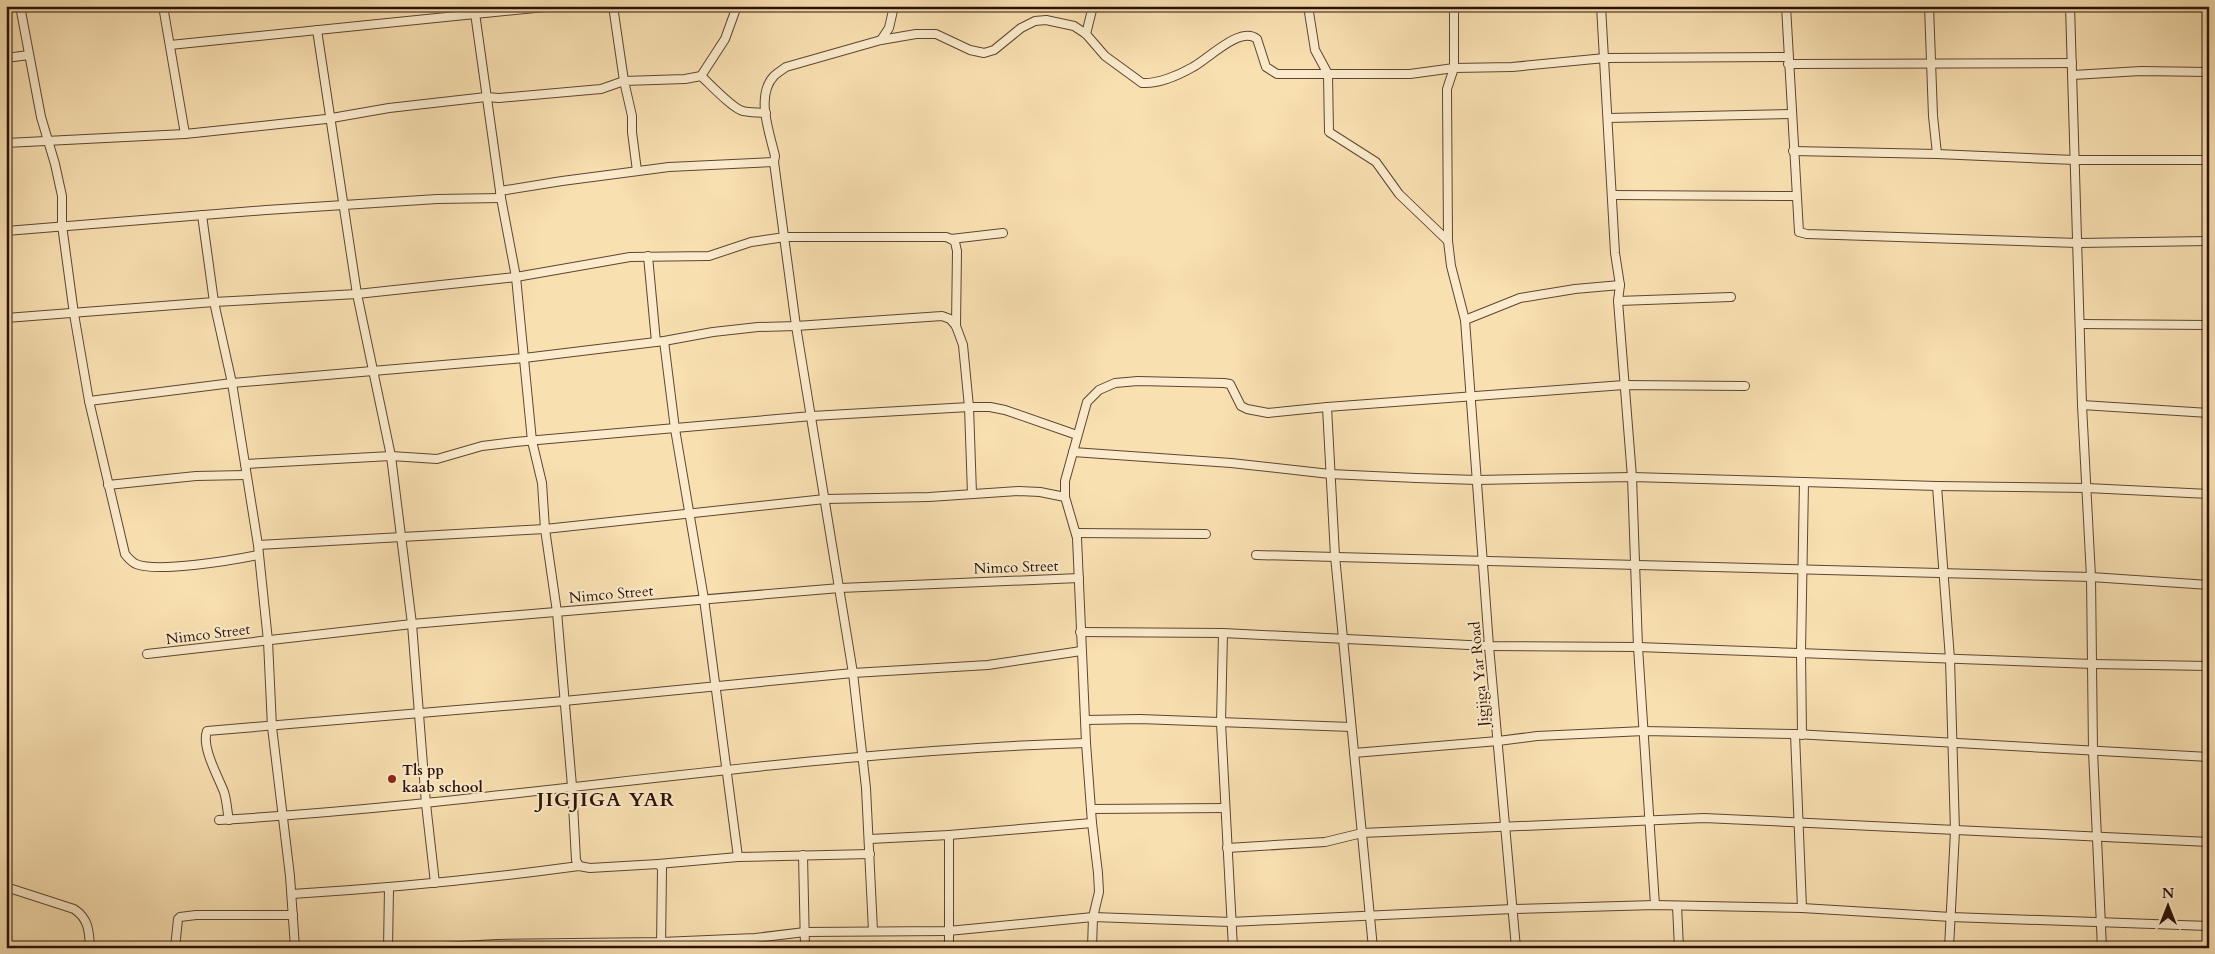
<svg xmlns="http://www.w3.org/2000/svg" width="2215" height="954" font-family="Cardo,serif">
<rect width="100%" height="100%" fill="#f9e0b1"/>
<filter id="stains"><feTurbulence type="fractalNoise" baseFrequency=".004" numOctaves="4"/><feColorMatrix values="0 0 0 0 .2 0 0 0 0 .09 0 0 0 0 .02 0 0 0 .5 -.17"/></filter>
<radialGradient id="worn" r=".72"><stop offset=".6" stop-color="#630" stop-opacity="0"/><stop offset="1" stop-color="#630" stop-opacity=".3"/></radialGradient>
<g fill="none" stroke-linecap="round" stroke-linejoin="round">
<!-- minor casing -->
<g stroke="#5e4531" stroke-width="10">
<g id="minor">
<path d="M20,6L41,117L55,164L62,196V225L74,314L89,401L125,554C128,558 132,562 136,564C157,573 234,560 258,555"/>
<path d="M163,6L185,134"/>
<path d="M474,6L501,198L516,277L532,441L542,483L545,529L557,612L572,786L576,860L579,866"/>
<path d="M1308,6L1315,50L1328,74L1329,132L1376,162L1399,194L1448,241L1451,266L1465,320L1467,347L1489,646L1516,948"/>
<path d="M1601,6L1615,253L1620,285L1618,301L1632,477L1638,647L1655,905"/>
<path d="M1786,6L1799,232L1807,234L2078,243L2209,241"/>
<path d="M1929,6L1933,116L1937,154"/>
<path d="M2070,6L2082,405L2091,577L2093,751L2102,948"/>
<path d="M317,30L357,294L391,456L412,624L426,804L435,883"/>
<path d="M1086,34L1093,6"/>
<path d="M881,40L889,28L894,6"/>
<path d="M170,45L555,6"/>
<path d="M6,58L29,55"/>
<path d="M1788,64L2072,63"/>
<path d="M2073,75L2141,71L2209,72"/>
<path d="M701,76L725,39L737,6"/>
<path d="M1608,118L1791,114"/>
<path d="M6,143L185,134L326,119L389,108L486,97L499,98L601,89L624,81L613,6"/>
<path d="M1793,151L1937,154L2075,160H2209"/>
<path d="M637,171L632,132V116L624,81L685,79L701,76C710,84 733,109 743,111C750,113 759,112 766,113"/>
<path d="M500,191L562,181L669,167L774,162"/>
<path d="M1612,195L1796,196"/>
<path d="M202,215L214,302L232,383L258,545L268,641L272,727L290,876L295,948"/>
<path d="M6,231L266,210L437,199L501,198"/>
<path d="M951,239L955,242L957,251L956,326"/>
<path d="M1448,241L1447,89L1454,68V6"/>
<path d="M648,256L656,342"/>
<path d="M1618,301L1731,297"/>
<path d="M6,318L214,302L357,294L516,277L630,257L709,256L751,242L785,237H946L951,239L1003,233"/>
<path d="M1465,320L1520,298L1575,289L1620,285"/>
<path d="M2080,324L2209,325"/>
<path d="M664,341L675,429L704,599L738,857"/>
<path d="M89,401L232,383L524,358L664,341L713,332L758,327L796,326L942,316L950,319L956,326L963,345L969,407L972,494"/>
<path d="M2082,405L2209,413"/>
<path d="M1327,407L1335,556L1373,948"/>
<path d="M1073,452L1231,463L1330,474L1416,478L1477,480L1632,477L1937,486L2087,488L2209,494"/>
<path d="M245,464L391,456L437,459L482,446L515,442L812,416L969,407H990L1005,410L1077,435"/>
<path d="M108,485L196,476L246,475"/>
<path d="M1937,486L1950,659L1955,831L1949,948"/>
<path d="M1076,533L1206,534"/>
<path d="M258,545L545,529L825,499L929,497L1019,491L1040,492L1065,497"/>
<path d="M1256,555L2091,577L2209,585"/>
<path d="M1080,632L1223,633L1489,646L1638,647L2093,664L2209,666"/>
<path d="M1223,633L1221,723L1233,948"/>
<path d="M147,654L412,624L840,588L1079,578"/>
<path d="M1086,720L1140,719L1351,727"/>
<path d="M1795,734L1802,908"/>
<path d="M1802,735L1801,652L1804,482"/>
<path d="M1354,753L1498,741L1537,736L1644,731L1795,734L2209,757"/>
<path d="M1091,809L1225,808"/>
<path d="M219,820C509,803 796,751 1086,743"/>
<path d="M229,820C227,811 227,801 224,792C218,776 201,747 207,731L564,701L853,673L988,665L1081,651"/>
<path d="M870,839L949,835L1092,823"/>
<path d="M1227,848L1325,842L1362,833L1704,818L2209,842"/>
<path d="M803,855L805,948"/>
<path d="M658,864L738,857L870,854"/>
<path d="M6,887L74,909C89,919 89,931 90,948"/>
<path d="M292,894C388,888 483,879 579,866L590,868L658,864L662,868L661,948"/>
<path d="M1677,906L1679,948"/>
<path d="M873,931L866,788L853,673L796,326L774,162L775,156C770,134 755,96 774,76C777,73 782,70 786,67L881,40L916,34H936L970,50L984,53L994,50L1021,28L1035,21L1046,20L1074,26L1086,34L1105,56L1142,83C1158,84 1179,75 1193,67C1208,59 1241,25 1257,39L1266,67L1277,74H1410L1454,68L1512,67L1605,58L1788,57"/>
<path d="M175,948L178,919L180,917L196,915H293"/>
<path d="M388,948L389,888"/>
<path d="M425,948L497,944L661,942L755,938L805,932L948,931L1093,917L1231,922L1513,909L1655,905L1802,908L1951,917L2209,926"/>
<path d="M949,948V835"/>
<path d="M1092,948L1093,917L1099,892L1098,873L1092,823L1086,743L1077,538L1065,497V481L1087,402L1099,390L1115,383L1138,381L1224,383L1230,384L1241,406L1247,409L1268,413L1327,407L1624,385L1745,386"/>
</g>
</g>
<!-- minor -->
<use href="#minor" stroke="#fbebcc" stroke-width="8"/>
</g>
<!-- markers -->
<circle fill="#8f2418" stroke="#fbebcc" stroke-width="2" cx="392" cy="779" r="5"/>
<g text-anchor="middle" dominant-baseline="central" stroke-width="4" stroke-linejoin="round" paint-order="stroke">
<!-- street labels -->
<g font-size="15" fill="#2a1106" stroke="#fbebcc">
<text transform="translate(1016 567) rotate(-2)">Nimco Street</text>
<text transform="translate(611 594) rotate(-5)">Nimco Street</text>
<text transform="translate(208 634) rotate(-7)">Nimco Street</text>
<text transform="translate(1479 674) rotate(-95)">Jigjiga Yar Road</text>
</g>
<!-- poi labels -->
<g font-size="15" font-weight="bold" fill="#2a1106" stroke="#fbebcc" text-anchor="start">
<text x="402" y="770">Tls pp<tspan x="402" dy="17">kaab school</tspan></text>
</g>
<!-- district labels -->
<g font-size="20" font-weight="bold" letter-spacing="1" fill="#2a1106" stroke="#fbebcc">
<text x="606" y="799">JIGJIGA YAR</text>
</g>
</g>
<!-- margin -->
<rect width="2215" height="954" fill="none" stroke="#f9e0b1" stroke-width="25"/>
<rect x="8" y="8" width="2200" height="939" fill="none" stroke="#2a1106" stroke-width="2.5"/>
<rect x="12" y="12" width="2190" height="929" fill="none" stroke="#2a1106"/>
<!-- north arrow -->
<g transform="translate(2168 906)" stroke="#fbebcc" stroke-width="4" paint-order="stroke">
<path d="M0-4L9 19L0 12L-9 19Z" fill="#2a1106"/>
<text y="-8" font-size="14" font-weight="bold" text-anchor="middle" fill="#2a1106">N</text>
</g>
<rect width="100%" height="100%" filter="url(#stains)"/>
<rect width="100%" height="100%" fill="url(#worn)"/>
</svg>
